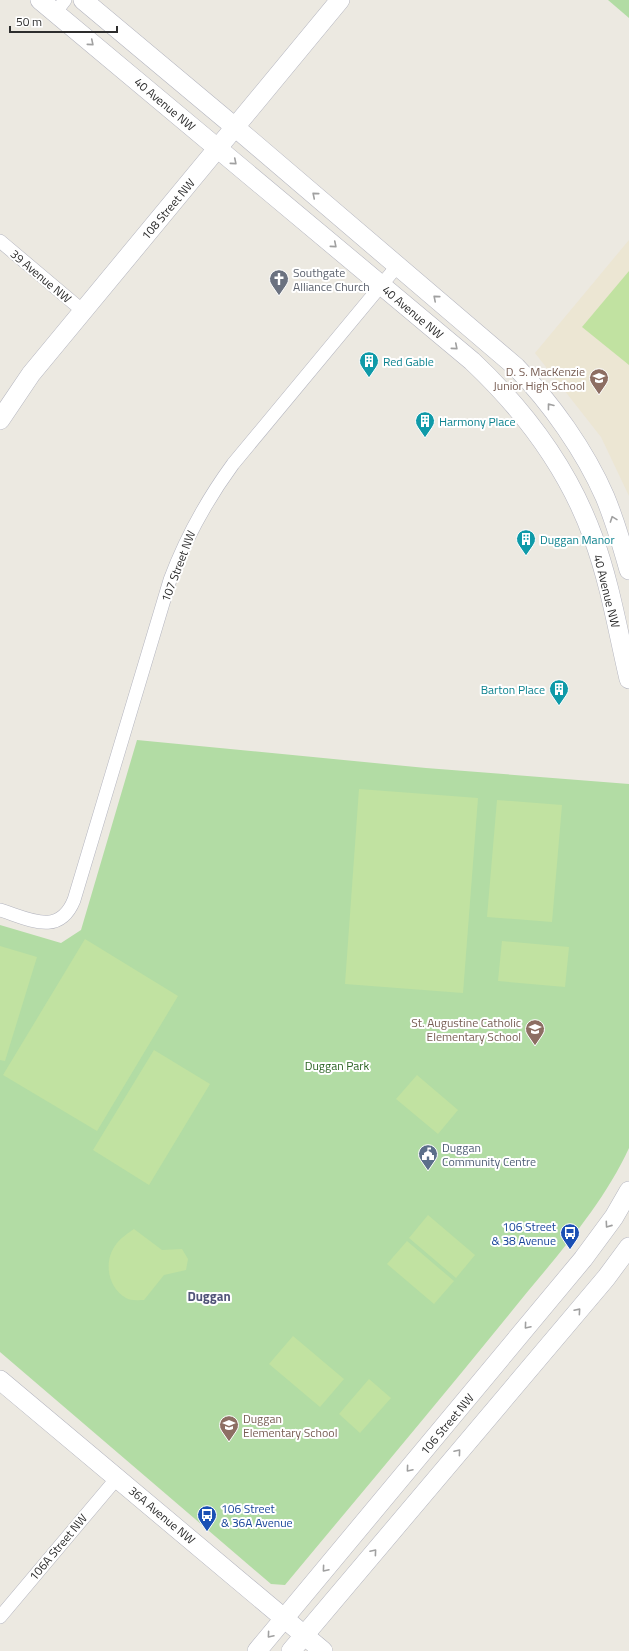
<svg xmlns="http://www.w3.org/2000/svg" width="629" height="1651" font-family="'Titillium Web',sans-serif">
<rect width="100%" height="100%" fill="#ece9e1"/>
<!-- education -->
<path fill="#ece6d3" d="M629,240V496L601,437L535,353Z"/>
<!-- green -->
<g fill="#b2dca4">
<path d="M608,0H629V18Z"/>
<path d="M137,740L426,768L629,784V1148C600,1211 550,1263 507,1317C434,1407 359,1496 285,1585L271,1584L0,1352V925L61,943L81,930Z"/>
</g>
<!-- pitch -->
<g fill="#c1e2a1">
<path d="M629,271V365L582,327Z"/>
<path d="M359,789L478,798L463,993L345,984Z"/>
<path d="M497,800L562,805L552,922L487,917Z"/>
<path d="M85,939L178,996L97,1131L3,1075Z"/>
<path d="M502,941L569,947L565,987L498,981Z"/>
<path d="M0,946L37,957L5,1061L0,1060Z"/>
<path d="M154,1050L210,1084L149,1185L93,1150Z"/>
<path d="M417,1075L458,1110L438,1134L396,1099Z"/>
<path d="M428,1215L475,1255L456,1278L409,1238Z"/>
<path d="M134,1229L162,1250L182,1249L188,1259L186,1270L164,1275L144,1300C139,1300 130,1301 126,1298C107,1287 103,1260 117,1243C121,1238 128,1233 134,1229Z"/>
<path d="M407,1241L454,1281L434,1304L387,1264Z"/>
<path d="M293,1336L344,1379L320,1407L269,1364Z"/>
<path d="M369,1379L391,1398L360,1433L339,1414Z"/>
</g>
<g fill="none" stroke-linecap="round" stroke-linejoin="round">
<!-- street casing -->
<g stroke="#b4b5bf" stroke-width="14">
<g id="street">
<path d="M55,13L65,0"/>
<path d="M0,241L83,311"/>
<path d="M0,910C29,919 59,937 74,900L170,580C186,537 206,501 233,464L398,265"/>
<path d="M0,1617L117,1478"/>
</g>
</g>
<!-- secondary casing -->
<g stroke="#b4b5bf" stroke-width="20">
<g id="secondary">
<path d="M40,0L472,361C525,411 568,468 593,537C610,583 618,632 629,679"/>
<path d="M83,0L236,128L516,367C551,403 585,451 605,497C615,521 622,545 629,570"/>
<path d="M0,420L31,374L340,0"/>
<path d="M0,1380L323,1651"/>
<path d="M257,1651L583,1259L614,1217L629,1191"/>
<path d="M291,1651L606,1278L629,1247"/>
</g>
</g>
<!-- street -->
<use href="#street" stroke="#fff" stroke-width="13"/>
<!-- secondary -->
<use href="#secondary" stroke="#fff" stroke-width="19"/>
</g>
<!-- one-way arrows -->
<defs><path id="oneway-chevron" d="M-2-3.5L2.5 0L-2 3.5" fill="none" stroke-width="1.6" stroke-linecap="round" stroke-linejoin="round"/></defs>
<g stroke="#a0a0a0">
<use href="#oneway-chevron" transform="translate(91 43) rotate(40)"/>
<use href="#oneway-chevron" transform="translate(234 162) rotate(40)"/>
<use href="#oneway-chevron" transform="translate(315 195) rotate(-140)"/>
<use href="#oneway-chevron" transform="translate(334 245) rotate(40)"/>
<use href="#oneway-chevron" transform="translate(436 298) rotate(-139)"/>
<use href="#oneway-chevron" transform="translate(455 347) rotate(40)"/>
<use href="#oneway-chevron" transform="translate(550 406) rotate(-128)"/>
<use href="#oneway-chevron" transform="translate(613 519) rotate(-110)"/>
<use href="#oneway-chevron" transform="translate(608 1225) rotate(125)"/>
<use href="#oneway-chevron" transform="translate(578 1311) rotate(-49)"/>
<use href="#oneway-chevron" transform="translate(527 1326) rotate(130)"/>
<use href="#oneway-chevron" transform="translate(458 1452) rotate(-50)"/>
<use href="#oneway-chevron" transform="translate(409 1469) rotate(130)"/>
<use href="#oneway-chevron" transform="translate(374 1552) rotate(-50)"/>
<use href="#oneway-chevron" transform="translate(325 1569) rotate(130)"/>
<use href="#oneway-chevron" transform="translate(270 1635) rotate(130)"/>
</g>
<!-- icons -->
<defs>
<g id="church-pin" transform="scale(1)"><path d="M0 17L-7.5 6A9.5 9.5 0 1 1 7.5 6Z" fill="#6b7280" stroke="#fff"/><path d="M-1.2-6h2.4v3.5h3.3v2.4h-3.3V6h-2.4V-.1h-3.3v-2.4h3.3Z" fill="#fff"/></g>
<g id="building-pin" transform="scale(1)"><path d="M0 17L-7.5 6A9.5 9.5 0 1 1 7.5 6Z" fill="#0f9aa8" stroke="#fff"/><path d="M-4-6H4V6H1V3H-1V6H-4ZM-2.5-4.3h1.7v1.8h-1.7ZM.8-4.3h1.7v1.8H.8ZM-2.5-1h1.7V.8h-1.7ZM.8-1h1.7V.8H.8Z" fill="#fff"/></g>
<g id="school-pin" transform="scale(1)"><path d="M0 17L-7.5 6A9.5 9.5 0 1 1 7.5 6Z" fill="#8d6e63" stroke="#fff"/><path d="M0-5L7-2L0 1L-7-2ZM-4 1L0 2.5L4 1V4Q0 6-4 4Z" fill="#fff"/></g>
<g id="civic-pin" transform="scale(1)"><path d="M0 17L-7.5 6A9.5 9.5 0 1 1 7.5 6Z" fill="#5c6f8a" stroke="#fff"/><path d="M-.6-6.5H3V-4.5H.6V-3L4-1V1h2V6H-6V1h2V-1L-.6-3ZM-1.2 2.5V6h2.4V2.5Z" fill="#fff"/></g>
<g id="bus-pin" transform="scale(1)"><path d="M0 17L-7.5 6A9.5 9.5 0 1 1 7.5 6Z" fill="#1a4fb4" stroke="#fff"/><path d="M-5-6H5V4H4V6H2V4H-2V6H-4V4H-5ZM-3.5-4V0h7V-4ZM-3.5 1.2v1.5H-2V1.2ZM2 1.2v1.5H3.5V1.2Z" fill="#fff"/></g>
</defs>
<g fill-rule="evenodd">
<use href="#church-pin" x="279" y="279"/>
<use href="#building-pin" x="369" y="361"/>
<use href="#school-pin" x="599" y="378"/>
<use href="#building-pin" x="425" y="421"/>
<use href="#building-pin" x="526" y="539"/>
<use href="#building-pin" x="559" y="689"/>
<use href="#school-pin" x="535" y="1029"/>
<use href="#civic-pin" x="428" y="1154"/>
<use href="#bus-pin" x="570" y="1233"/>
<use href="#school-pin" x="229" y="1425"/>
<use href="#bus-pin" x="207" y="1515"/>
</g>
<g text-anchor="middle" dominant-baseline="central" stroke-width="4" stroke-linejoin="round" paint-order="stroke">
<!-- street labels -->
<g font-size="12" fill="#2d2d2d" stroke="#fff">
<text transform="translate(165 104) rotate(40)">40 Avenue NW</text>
<text transform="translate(168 209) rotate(-50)">108 Street NW</text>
<text transform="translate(41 276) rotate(40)">39 Avenue NW</text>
<text transform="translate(413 312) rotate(40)">40 Avenue NW</text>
<text transform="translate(178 566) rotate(-69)">107 Street NW</text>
<text transform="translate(607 591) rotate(76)">40 Avenue NW</text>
<text transform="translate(447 1424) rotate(-50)">106 Street NW</text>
<text transform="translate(162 1515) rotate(40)">36A Avenue NW</text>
<text transform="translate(58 1547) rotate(-50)">106A Street NW</text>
</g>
<!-- worship labels -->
<g font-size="12" fill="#5b616d" stroke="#fff" text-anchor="start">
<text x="293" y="272">Southgate<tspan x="293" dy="14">Alliance Church</tspan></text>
</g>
<!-- culture labels -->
<g font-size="12" fill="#0d838f" stroke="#fff" text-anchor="start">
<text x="383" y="361">Red Gable</text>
<text x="439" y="421">Harmony Place</text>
<text x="540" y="539">Duggan Manor</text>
<text x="545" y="689" text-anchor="end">Barton Place</text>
</g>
<!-- education labels -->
<g font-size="12" fill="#785e54" stroke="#fff" text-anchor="end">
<text x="585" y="371">D. S. MacKenzie<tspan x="585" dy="14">Junior High School</tspan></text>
<text x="521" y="1022">St. Augustine Catholic<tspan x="521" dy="14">Elementary School</tspan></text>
<text x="243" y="1418" text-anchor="start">Duggan<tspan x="243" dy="14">Elementary School</tspan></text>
</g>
<!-- park labels -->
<g font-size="12" fill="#2b6323" stroke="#fff">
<text x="337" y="1065">Duggan Park</text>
</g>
<!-- service labels -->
<g font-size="12" fill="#4e5e75" stroke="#fff" text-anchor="start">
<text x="442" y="1147">Duggan<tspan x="442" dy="14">Community Centre</tspan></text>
</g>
<!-- transit labels -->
<g font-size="12" fill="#164399" stroke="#fff" text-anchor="end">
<text x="556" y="1226">106 Street<tspan x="556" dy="14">&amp; 38 Avenue</tspan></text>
<text x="221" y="1508" text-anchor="start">106 Street<tspan x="221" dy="14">&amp; 36A Avenue</tspan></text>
</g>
<!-- neighbourhood labels -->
<g font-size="13" font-weight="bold" fill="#525579" stroke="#fff">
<text x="209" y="1296">Duggan</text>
</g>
</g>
<!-- scale -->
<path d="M10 26v6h107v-6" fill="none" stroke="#2d2d2d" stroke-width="2"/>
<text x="16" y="26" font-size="12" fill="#2d2d2d" stroke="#ffffff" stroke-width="3" paint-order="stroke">50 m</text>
</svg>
